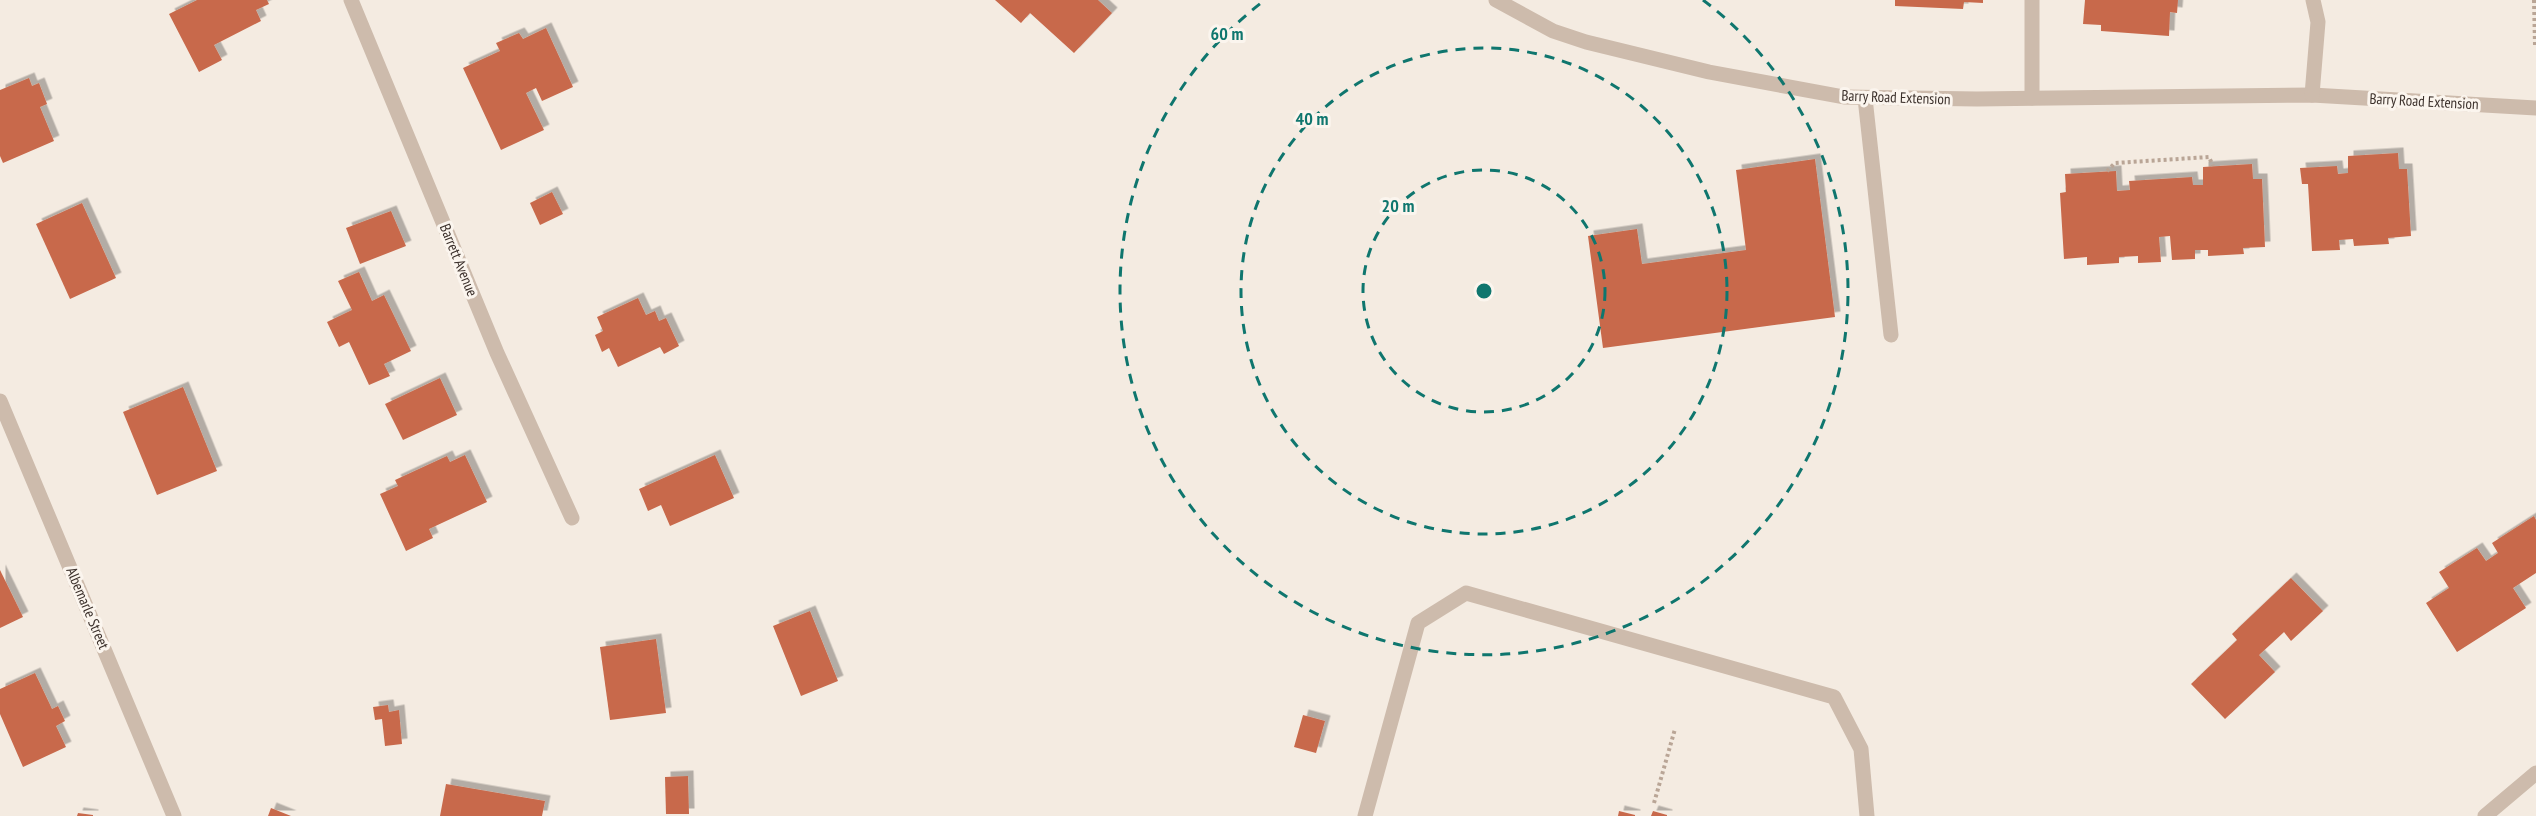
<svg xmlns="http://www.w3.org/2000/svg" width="2536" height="816" font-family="'PT Sans Narrow',sans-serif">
<defs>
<filter id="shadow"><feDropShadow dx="5.5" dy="-5.5" stdDeviation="0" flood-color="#0004"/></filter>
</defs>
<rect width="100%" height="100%" fill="#f4ebe1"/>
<!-- building -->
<g fill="#c8694b" filter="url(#shadow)">
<path d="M197,0H267L269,4L256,10L261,21L214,45L222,60L199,72L169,14Z"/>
<path d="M995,0H1098L1112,13L1074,53L1030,13L1021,23Z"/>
<path d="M1895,0H1983V3L1964,2L1963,9L1895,6Z"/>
<path d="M2085,0H2178L2177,13L2170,12L2169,36L2101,31V25L2083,24Z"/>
<path d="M546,28L573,87L542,101L536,88L526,93L544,130L501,150L463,68L500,51L496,43L519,33L523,39Z"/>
<path d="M29,78L32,86L39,83L47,104L40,107L54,141L3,163L0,156V90Z"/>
<path d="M2398,153L2399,169H2407L2411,236L2388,238L2389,244L2354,246L2353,239L2339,240L2340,250L2312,251L2308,184H2302L2300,168L2337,166L2338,174L2348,173V156Z"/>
<path d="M1815,159L1835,317L1603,348L1588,236L1637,229L1642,264L1746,250L1736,170Z"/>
<path d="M2252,164L2253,179H2262L2265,247L2243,248L2244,254L2208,256V250H2195V259L2172,260L2170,236L2159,237L2161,262L2138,263V256L2119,257V263L2087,265V257L2064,259L2060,193L2066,192L2065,174L2116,171L2117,191L2130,190L2129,181L2192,177L2193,185H2203V167Z"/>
<path d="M552,192L563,214L540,225L530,203Z"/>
<path d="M82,203L116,278L70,299L36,224Z"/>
<path d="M391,211L406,246L360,264L346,228Z"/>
<path d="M359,272L372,301L384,295L411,351L384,364L390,376L369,385L349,342L339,347L327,322L352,310L338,281Z"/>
<path d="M638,298L646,315L655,311L659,321L666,318L679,346L664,354L660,347L618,367L609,348L602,352L595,335L603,331L597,317Z"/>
<path d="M440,378L457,415L403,440L385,404Z"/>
<path d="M183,387L217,471L157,495L123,412Z"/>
<path d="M465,455L487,502L429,529L433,538L406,551L380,494L398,486L395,480L447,456L450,462Z"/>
<path d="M715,455L734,498L670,526L661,505L648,511L639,489Z"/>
<path d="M2534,516L2536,520V573L2513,588L2526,608L2457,652L2426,603L2449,588L2439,572L2477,548L2486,561L2498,553L2492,543Z"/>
<path d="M0,570L23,617L0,628Z"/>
<path d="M2291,578L2323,611L2291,641L2284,632L2259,655L2275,672L2225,719L2191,684L2237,640L2232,634Z"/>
<path d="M810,611L838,681L801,696L773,626Z"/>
<path d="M656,639L666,713L610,720L600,647Z"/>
<path d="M35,673L52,709L58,706L65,721L56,726L66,747L23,767L0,714V689Z"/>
<path d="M388,705L389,712L399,710L402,744L385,746L382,719L375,720L373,707Z"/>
<path d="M1303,715L1325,721L1316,753L1294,747Z"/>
<path d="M688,776L689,814H666L665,777Z"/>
<path d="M446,784L545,801L542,816H440Z"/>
<path d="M271,808L291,816H268Z"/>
<path d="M1619,811L1635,815V816H1618Z"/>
<path d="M1653,811L1667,815V816H1651Z"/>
<path d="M78,813L93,815V816H77Z"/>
</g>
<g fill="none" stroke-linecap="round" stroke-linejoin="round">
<!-- path -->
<g stroke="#b9a596" stroke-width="4" stroke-dasharray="3 3" stroke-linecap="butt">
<path d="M2534,0L2535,45"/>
<path d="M2107,171L2115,163L2209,157L2213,166"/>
<path d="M1654,803L1675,729"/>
</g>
<!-- minor -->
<g stroke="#cdbbac" stroke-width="15">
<path d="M351,0L497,353L572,518"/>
<path d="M1496,0L1553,31L1586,42L1709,72L1844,97L1977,99L2312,95L2536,108"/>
<path d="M2312,95L2318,22L2313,0"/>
<path d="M1865,98L1891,335"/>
<path d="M2032,98V0"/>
<path d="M0,401L174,816"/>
<path d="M1365,816L1418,623L1466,593L1834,697L1861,749L1867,816"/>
<path d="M2485,816L2536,773"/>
</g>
</g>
<!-- distance rings -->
<g fill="none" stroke="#0f766e" stroke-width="3" stroke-dasharray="10 8">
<circle cx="1484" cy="291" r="121"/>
<circle cx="1484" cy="291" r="243"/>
<path d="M1703 0A364 364 0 1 1 1265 0"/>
</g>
<g text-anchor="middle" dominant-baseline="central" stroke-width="6" stroke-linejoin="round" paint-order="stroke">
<!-- street labels -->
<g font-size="15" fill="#3b302b" stroke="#fbf5ee">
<text transform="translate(1896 97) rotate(2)">Barry Road Extension</text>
<text transform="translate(2424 101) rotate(3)">Barry Road Extension</text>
<text transform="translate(459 260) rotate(68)">Barrett Avenue</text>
<text transform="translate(88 608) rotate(67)">Albemarle Street</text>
</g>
</g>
<circle cx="1484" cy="291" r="9" fill="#0f766e" stroke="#fbf5ee" stroke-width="3"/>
<g font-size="18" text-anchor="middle" font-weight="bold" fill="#0f766e" stroke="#fbf5ee" stroke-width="6" stroke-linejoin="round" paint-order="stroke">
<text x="1227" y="40">60 m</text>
<text x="1312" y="125">40 m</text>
<text x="1398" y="212">20 m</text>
</g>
</svg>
